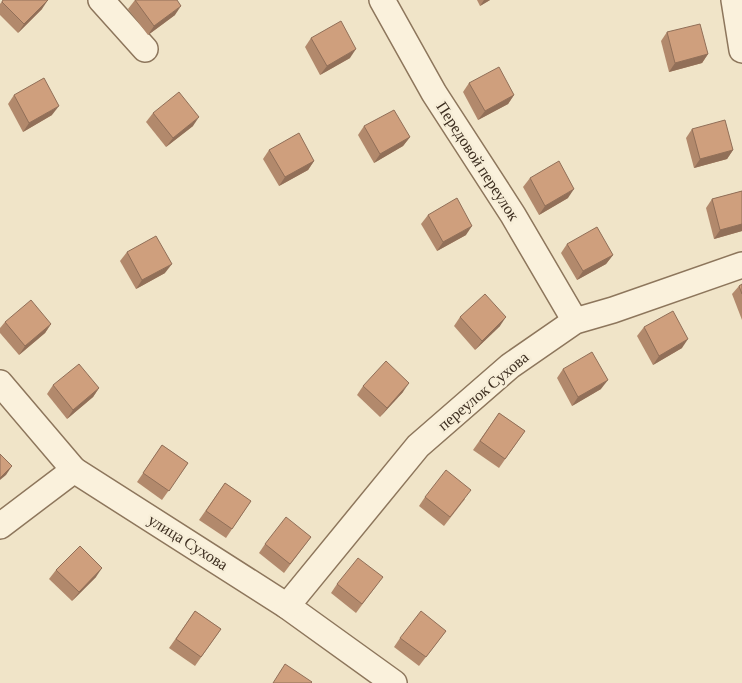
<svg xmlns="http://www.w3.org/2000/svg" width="742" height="683" font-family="'Crimson Pro',serif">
<rect width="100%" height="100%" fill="#f0e4c8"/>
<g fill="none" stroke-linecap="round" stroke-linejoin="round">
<!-- street casing -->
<g stroke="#8d765c" stroke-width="28">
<g id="street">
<path d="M101,0L145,49"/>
<path d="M382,0L434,93L513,215L575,321"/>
<path d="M734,0L742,50"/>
<path d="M0,383L74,470L287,606L394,683"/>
<path d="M0,526L74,470"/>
<path d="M287,606L418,446L510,366L575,321L613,310L742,265"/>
</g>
</g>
<!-- street -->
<use href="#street" stroke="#faf1dc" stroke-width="25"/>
</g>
<!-- wall -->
<g fill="#b2896c">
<path d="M3,0L42,9L18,33L0,15V4Z"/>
<path d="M135,0L175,15L148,35L128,9Z"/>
<path d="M477,0H490L480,6Z"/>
<path d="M667,32L708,54L702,63L669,72L661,41Z"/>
<path d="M311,38L350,58L320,75L305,47Z"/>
<path d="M469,83L514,95L508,104L478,120L463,92Z"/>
<path d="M14,95L52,115L23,132L8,104Z"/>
<path d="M153,113L193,126L166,147L146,122Z"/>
<path d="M364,126L410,137L403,146L374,163L358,135Z"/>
<path d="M692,129L733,150L727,159L694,168L686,138Z"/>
<path d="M269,150L314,161L308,170L279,186L263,159Z"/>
<path d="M530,178L568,198L539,215L523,187Z"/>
<path d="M742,191V231L714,239L706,208L712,199Z"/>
<path d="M428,215L466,235L437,251L421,224Z"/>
<path d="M567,244L613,255L606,264L577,280L561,253Z"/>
<path d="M127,252L165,273L136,289L120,261Z"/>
<path d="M742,284V320L732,294L739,286Z"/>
<path d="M460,317L500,326L475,350L454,326Z"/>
<path d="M5,322L51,324L45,333L19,355L0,333V328Z"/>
<path d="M644,327L682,348L653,365L637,336Z"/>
<path d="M563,369L601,389L572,406L557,378Z"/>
<path d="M53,385L99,388L93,397L67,419L47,394Z"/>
<path d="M363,386L403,392L380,417L357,395Z"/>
<path d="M499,413L525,431L499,468L473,450Z"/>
<path d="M162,445L188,463L162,500L137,482Z"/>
<path d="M225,483L251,501L226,538L199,520Z"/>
<path d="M425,497L465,499L444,526L419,506Z"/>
<path d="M311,537L284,573L259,553L265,544Z"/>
<path d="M56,570L96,577L72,601L49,579Z"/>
<path d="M337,584L376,586L356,613L331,593Z"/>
<path d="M195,611L221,629L195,666L169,648Z"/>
<path d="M446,631L419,666L394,647L400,638Z"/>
</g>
<!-- shaded-wall -->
<g fill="#916f58">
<path d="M48,0L42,9L18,33L24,24Z"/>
<path d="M484,0H490L480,6Z"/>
<path d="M181,6L175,15L148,35L154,26Z"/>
<path d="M356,49L350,58L320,75L327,66Z"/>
<path d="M708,54L702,63L669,72L675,63Z"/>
<path d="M514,95L508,104L478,120L485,111Z"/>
<path d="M59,106L52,115L23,132L29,123Z"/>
<path d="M199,117L193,126L166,147L173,138Z"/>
<path d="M410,137L403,146L374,163L380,154Z"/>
<path d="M733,150L727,159L694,168L700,159Z"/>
<path d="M314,161L308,170L279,186L285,177Z"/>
<path d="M574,189L568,198L539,215L545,206Z"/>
<path d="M742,224V231L714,239L720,230Z"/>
<path d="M472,226L466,235L437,251L443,242Z"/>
<path d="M613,255L606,264L577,280L583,271Z"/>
<path d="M172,264L165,273L136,289L142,280Z"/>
<path d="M506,317L500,326L475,350L482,341Z"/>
<path d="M51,324L45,333L19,355L25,346Z"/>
<path d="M688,339L682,348L653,365L659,356Z"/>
<path d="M608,380L601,389L572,406L578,397Z"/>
<path d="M409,383L403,392L380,417L387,408Z"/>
<path d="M99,388L93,397L67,419L73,410Z"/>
<path d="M12,466L6,475L0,480V478Z"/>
<path d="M102,568L96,577L72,601L79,592Z"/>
</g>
<!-- building -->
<g fill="#cf9f7d" stroke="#916f58">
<path d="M3,0H48L24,24L2,2Z"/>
<path d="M135,0H177L181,6L154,26Z"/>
<path d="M341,21L356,49L327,66L311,38Z"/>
<path d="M700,24L708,54L675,63L667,32Z"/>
<path d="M499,67L514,95L485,111L469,83Z"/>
<path d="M44,78L59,106L29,123L14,95Z"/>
<path d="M179,92L199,117L173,138L153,113Z"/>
<path d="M394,110L410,137L380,154L364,126Z"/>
<path d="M725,120L733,150L700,159L692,129Z"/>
<path d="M299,133L314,161L285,177L269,150Z"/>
<path d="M559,161L574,189L545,206L530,178Z"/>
<path d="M742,191V224L720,230L712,199Z"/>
<path d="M457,198L472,226L443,242L428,215Z"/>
<path d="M597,227L613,255L583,271L567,244Z"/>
<path d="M156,236L172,264L142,280L127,252Z"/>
<path d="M742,284V294L739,286Z"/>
<path d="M485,294L506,317L482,341L460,317Z"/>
<path d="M31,300L51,324L25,346L5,322Z"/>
<path d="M673,311L688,339L659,356L644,327Z"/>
<path d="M592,352L608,380L578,397L563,369Z"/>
<path d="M386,361L409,383L387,408L363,386Z"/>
<path d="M79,364L99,388L73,410L53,385Z"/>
<path d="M499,413L525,431L505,459L480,441Z"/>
<path d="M162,445L188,463L169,491L143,473Z"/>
<path d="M0,454L12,466L0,478Z"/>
<path d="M446,470L471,490L450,517L425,497Z"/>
<path d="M225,483L251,501L232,529L206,511Z"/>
<path d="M286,517L311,537L290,564L265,544Z"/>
<path d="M80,546L102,568L79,592L56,570Z"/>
<path d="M358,558L383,577L362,604L337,584Z"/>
<path d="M195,611L221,629L201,657L176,639Z"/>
<path d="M421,611L446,631L426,657L400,638Z"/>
<path d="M285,664L312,682L311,683H273Z"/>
</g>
<g text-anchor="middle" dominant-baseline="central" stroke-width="5" stroke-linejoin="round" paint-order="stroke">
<!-- street labels -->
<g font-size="16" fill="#3d2e20" stroke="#f7eed8">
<text transform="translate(478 161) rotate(57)">Передовой переулок</text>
<text transform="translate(483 391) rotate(-40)">переулок Сухова</text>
<text transform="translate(188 542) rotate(32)">улица Сухова</text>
</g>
</g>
</svg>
